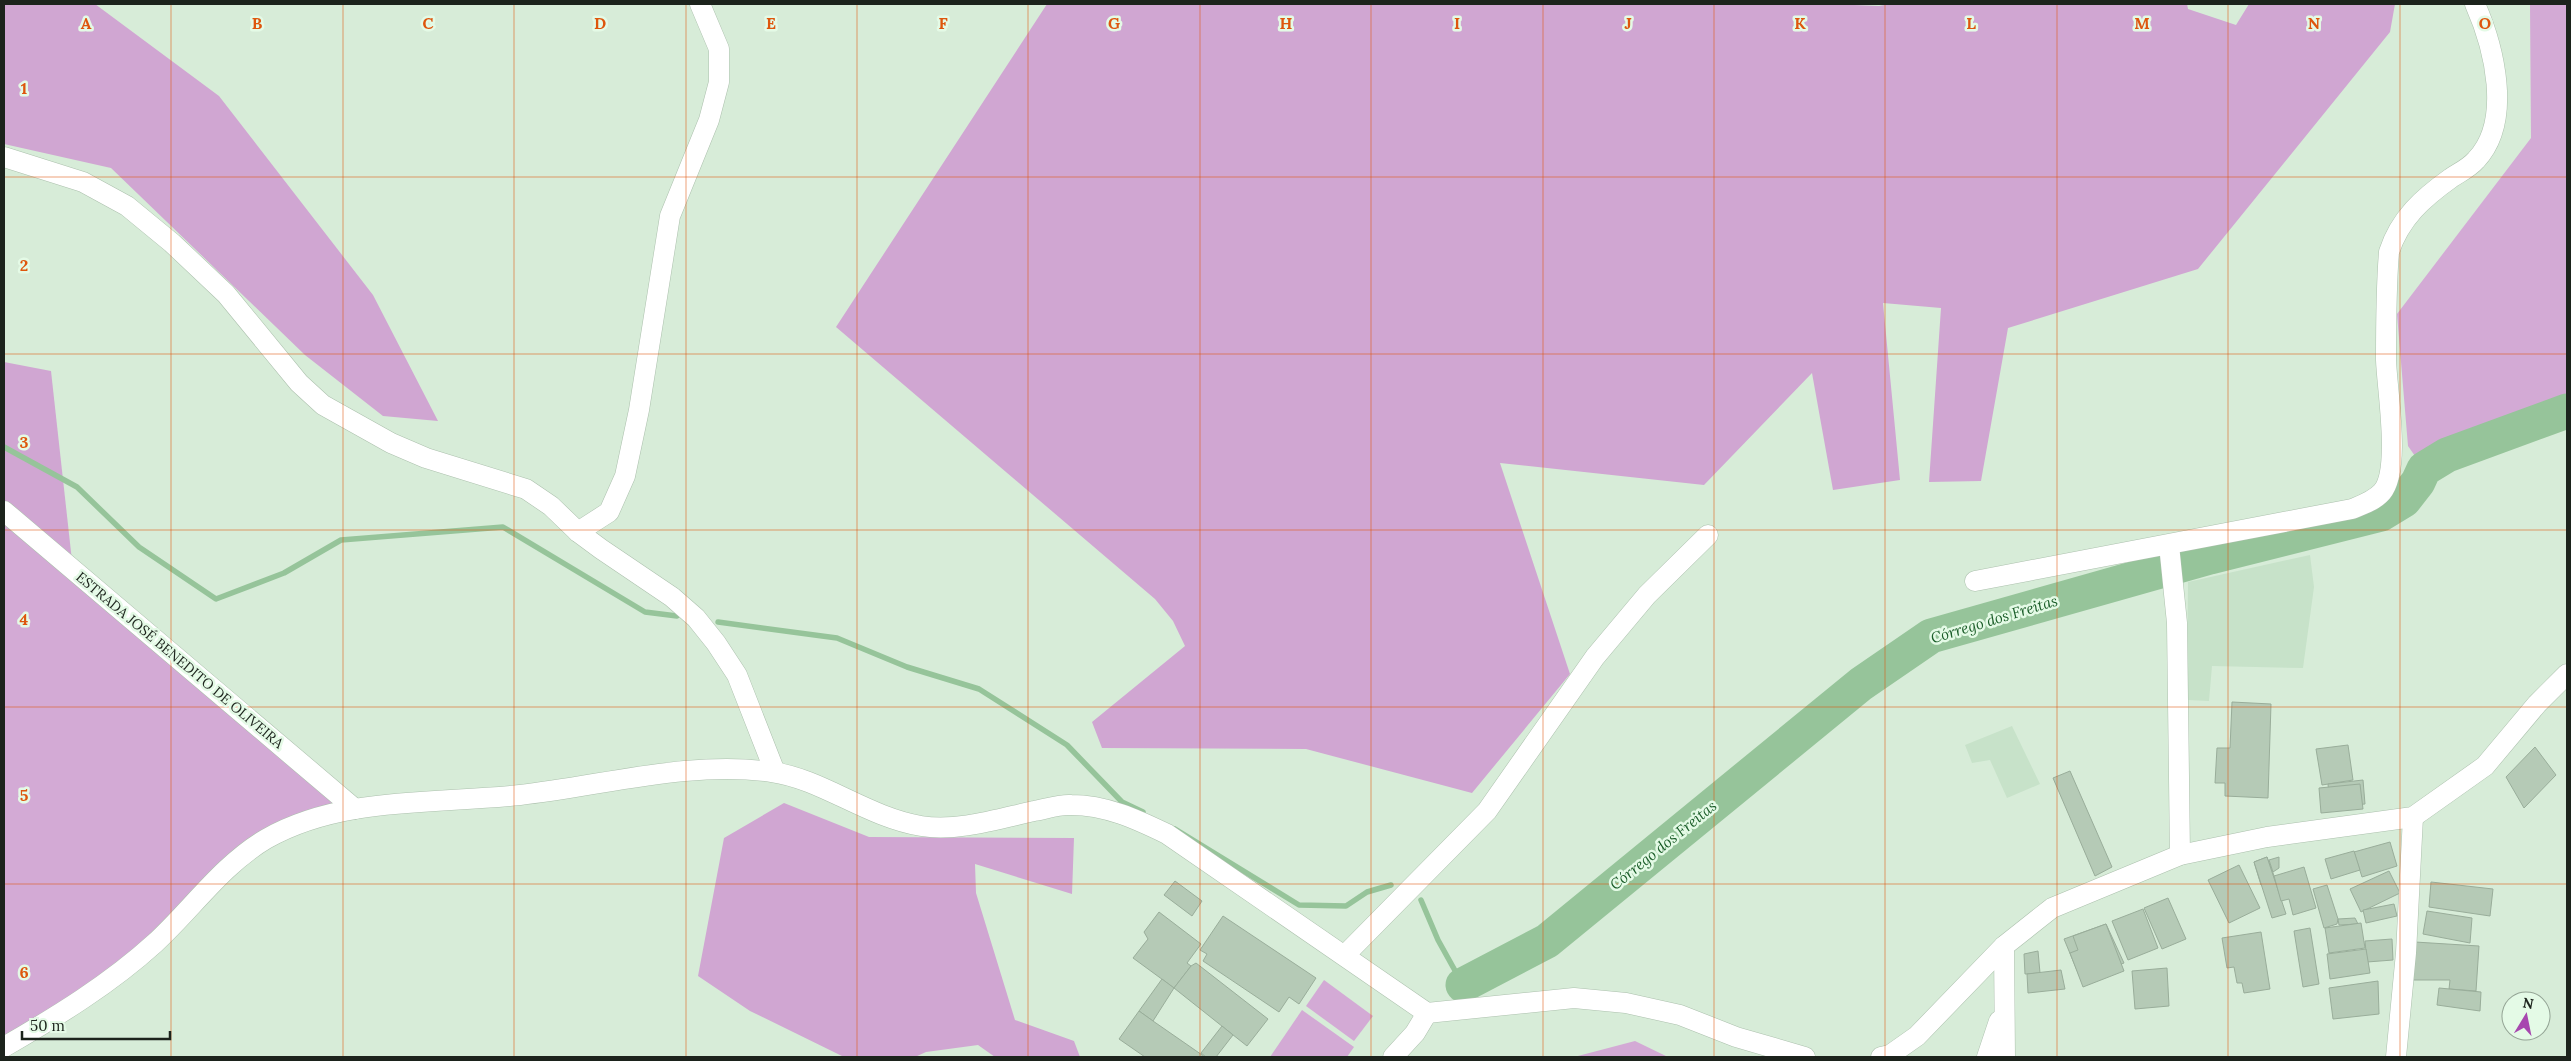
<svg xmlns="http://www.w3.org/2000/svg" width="2571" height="1061" font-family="Lora,serif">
<rect width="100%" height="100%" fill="#d7ecd8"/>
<!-- built -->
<g fill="#c7e2c9">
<path d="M2310,555L2314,587L2303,668L2212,666L2209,701L2187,700L2188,582Z"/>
<path d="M2012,726L2040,784L2007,798L1990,760L1972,763L1965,745Z"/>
</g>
<!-- green -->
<g fill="#d3aad5">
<path d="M2530,4H2567V411L2447,455L2424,469L2408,446L2397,314L2531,138Z"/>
<path d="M4,512L355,809L238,859L153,945L4,1051Z"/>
<path d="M1324,980L1373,1016L1354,1041L1306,1006Z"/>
<path d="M1302,1010L1354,1047L1347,1057H1270Z"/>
<path d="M1635,1041L1668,1057H1574Z"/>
</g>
<!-- forest -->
<g fill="#d0a6d2">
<path d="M4,4H95L219,96L373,295L438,421L383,416L305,355L111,168L4,144Z"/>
<path d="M1047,4H1830L1879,6L1890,4H2187L2188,9L2236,25L2249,4H2395L2390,32L2198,269L2008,328L1981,481L1929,482L1941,308L1883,303L1900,480L1833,490L1812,373L1704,485L1500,463L1570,674L1472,793L1306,749L1102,748L1092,722L1185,646L1173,621L1155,599L836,327Z"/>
<path d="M4,362L51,371L73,570L4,514Z"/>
<path d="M784,803L869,837L1074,838L1072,894L975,864L976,893L1015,1020L1074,1041L1080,1057H995L978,1045L926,1052L915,1057H844L750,1011L698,976L724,838Z"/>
</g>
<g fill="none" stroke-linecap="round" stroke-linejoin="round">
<!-- stream -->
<g stroke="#96c49a" stroke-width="5.5">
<path d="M4,447L77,487L139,547L216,599L284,573L341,540L503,527L645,612L677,616"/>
<path d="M718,622L837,638L907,667L979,689L1067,745L1122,802L1143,812"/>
<path d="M1175,829L1299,905L1346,906L1367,892L1391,885"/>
<path d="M1421,900L1438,940L1463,985"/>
</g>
<!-- river -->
<path stroke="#96c49a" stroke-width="35" d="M1463,985L1547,941L1861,684L1931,636L2210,557L2381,514L2404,500L2418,482L2424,469L2447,455L2567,411"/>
</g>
<!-- building -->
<g fill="#b5cab6" stroke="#99ad9a">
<path d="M2232,702L2271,704L2268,798L2225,796V783H2215L2217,748H2230Z"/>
<path d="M2348,745L2353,780L2322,785L2316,749Z"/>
<path d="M2535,747L2556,775L2524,808L2506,777Z"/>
<path d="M2070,771L2112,867L2095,876L2053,778Z"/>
<path d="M2363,780L2365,804L2330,807L2328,784Z"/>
<path d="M2360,784L2363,809L2321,813L2319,788Z"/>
<path d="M2390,842L2397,866L2362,877L2354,852Z"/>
<path d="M2354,851L2360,870L2331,879L2325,859Z"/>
<path d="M2267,857L2276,881L2261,885L2254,862Z"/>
<path d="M2267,857L2286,914L2272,918L2254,862Z"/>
<path d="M2279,857V868L2273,872L2269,860Z"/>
<path d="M2239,865L2260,908L2229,923L2208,880Z"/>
<path d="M2304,867L2316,908L2293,915L2289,899L2281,901L2274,876Z"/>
<path d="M2389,871L2400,893L2361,912L2350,889Z"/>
<path d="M1175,881L1202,901L1192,916L1164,895Z"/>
<path d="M2431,882L2493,889L2490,916L2429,907Z"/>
<path d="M2327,885L2338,919L2337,924L2324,928L2313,889Z"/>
<path d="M2168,898L2186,939L2162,949L2144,908Z"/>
<path d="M2394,904L2397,916L2366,923L2363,910Z"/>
<path d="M2143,909L2158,948L2128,960L2112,921Z"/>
<path d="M2427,911L2472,918L2470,943L2423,934Z"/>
<path d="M1159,912L1201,944L1187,963L1191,966L1174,988L1133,958L1148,939L1144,932Z"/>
<path d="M1223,916L1316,978L1299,1004L1289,997L1279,1012L1203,961L1207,954L1200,950Z"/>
<path d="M2355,918L2358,924L2339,925L2338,919Z"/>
<path d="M2361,923L2365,948L2329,953L2325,928Z"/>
<path d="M2106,924L2124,963L2081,980L2064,939Z"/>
<path d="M2106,924L2124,971L2083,987L2070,953L2078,950L2073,936Z"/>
<path d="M2310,928L2319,984L2303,987L2294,931Z"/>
<path d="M2261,932L2270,989L2244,993L2242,983H2237L2234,967L2227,968L2222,938Z"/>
<path d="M2392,939L2393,960L2367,962L2365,941Z"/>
<path d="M2415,942L2479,946L2476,991L2449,989L2450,980H2413Z"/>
<path d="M2366,949L2370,973L2330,979L2327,954Z"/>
<path d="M2038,951L2040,973L2025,974L2024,954Z"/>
<path d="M1196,963L1268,1019L1247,1046L1174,988L1191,966Z"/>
<path d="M2167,968L2169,1006L2135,1009L2132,971Z"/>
<path d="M2061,970L2065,989L2028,993L2027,974Z"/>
<path d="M1162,979L1174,988L1153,1021L1139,1011Z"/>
<path d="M2378,981L2379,1014L2333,1019L2329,988Z"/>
<path d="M2439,988L2481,992L2480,1011L2437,1005Z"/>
<path d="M1139,1011L1153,1021L1205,1057H1145L1119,1039Z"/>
<path d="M1222,1026L1233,1035L1216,1057H1206L1201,1053Z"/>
</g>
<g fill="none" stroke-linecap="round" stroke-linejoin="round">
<!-- street casing -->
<g stroke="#acc0ad" stroke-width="21">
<g id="street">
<path d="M4,157L83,182L127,206L172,243L226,294L299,383L323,405L391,443L426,458L526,489L551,506L578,532L601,549L672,597L696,618L716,643L737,675L775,772"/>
<path d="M4,511L355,809"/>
<path d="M578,532L609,512L625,476L639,410L670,216L709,120L719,82V49L700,4"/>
<path d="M2169,545L2177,623L2180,855"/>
<path d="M1975,581L2352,509C2362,505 2374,501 2382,492C2401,470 2387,390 2386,360C2386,324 2386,288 2389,252C2400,218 2423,198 2451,178C2460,172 2469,168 2476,160C2513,121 2494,47 2475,4"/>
<path d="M2004,946L2005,1057"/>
<path d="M1345,955L1487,811L1595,657L1647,595L1708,535"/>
<path d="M4,1047C56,1017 110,984 155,943C192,909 222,865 266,839C341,796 436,804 520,795C602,786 690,760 772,772C822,779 867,817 921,826C957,832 998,819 1034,811C1046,809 1059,804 1071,805C1106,805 1136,819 1167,834L1427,1013L1574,998L1626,1003L1680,1015L1736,1037L1805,1057"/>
<path d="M1393,1057L1415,1033L1427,1013"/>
<path d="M1881,1057L1890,1055L1917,1036L2004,946L2052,908L2180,855L2267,837L2413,817L2485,766L2537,704L2567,674"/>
<path d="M1987,1057L1999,1021"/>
<path d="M2396,1057L2406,953L2413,817"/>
</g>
</g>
<!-- street -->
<use href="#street" stroke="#fff" stroke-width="20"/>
</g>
<!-- grid -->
<path fill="none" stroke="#de560d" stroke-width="1" stroke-opacity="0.55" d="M171,4V1057M343,4V1057M514,4V1057M686,4V1057M857,4V1057M1028,4V1057M1200,4V1057M1371,4V1057M1543,4V1057M1714,4V1057M1885,4V1057M2057,4V1057M2228,4V1057M2400,4V1057M4,177H2567M4,354H2567M4,530H2567M4,707H2567M4,884H2567"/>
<g text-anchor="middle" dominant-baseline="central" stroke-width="5" stroke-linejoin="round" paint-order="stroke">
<!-- street labels -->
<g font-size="14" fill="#1c231c" stroke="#e4fae6">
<text transform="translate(180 660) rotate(40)">ESTRADA JOSÉ BENEDITO DE OLIVEIRA</text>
</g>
<!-- water labels -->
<g font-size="15" font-style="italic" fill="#1a5d28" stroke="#e4fae6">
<text transform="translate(1994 619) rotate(-17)">Córrego dos Freitas</text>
<text transform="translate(1663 845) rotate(-39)">Córrego dos Freitas</text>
</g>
</g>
<g font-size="16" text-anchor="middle" font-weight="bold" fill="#de560d" stroke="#e4fae6" stroke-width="5" stroke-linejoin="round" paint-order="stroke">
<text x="86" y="29">A</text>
<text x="257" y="29">B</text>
<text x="428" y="29">C</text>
<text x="600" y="29">D</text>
<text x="771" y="29">E</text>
<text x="943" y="29">F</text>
<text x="1114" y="29">G</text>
<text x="1286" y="29">H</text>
<text x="1457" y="29">I</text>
<text x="1628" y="29">J</text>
<text x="1800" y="29">K</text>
<text x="1971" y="29">L</text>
<text x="2142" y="29">M</text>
<text x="2314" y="29">N</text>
<text x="2485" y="29">O</text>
<text x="24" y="94">1</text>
<text x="24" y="271">2</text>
<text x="24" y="448">3</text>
<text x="24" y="625">4</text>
<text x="24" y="801">5</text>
<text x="24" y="978">6</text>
</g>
<!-- border -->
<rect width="2571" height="1061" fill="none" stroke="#1c231c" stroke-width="10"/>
<!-- north arrow -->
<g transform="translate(2526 1016) rotate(10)"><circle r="24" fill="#e4fae6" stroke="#94a495"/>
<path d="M0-4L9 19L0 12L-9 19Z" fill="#a747af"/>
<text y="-8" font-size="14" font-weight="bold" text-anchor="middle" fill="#1c231c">N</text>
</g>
<!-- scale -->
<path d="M22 1031v8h148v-8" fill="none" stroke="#1c231c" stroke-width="2.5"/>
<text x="30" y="1031" font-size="15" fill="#1c231c" stroke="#e4fae6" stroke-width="4" paint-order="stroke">50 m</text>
</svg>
